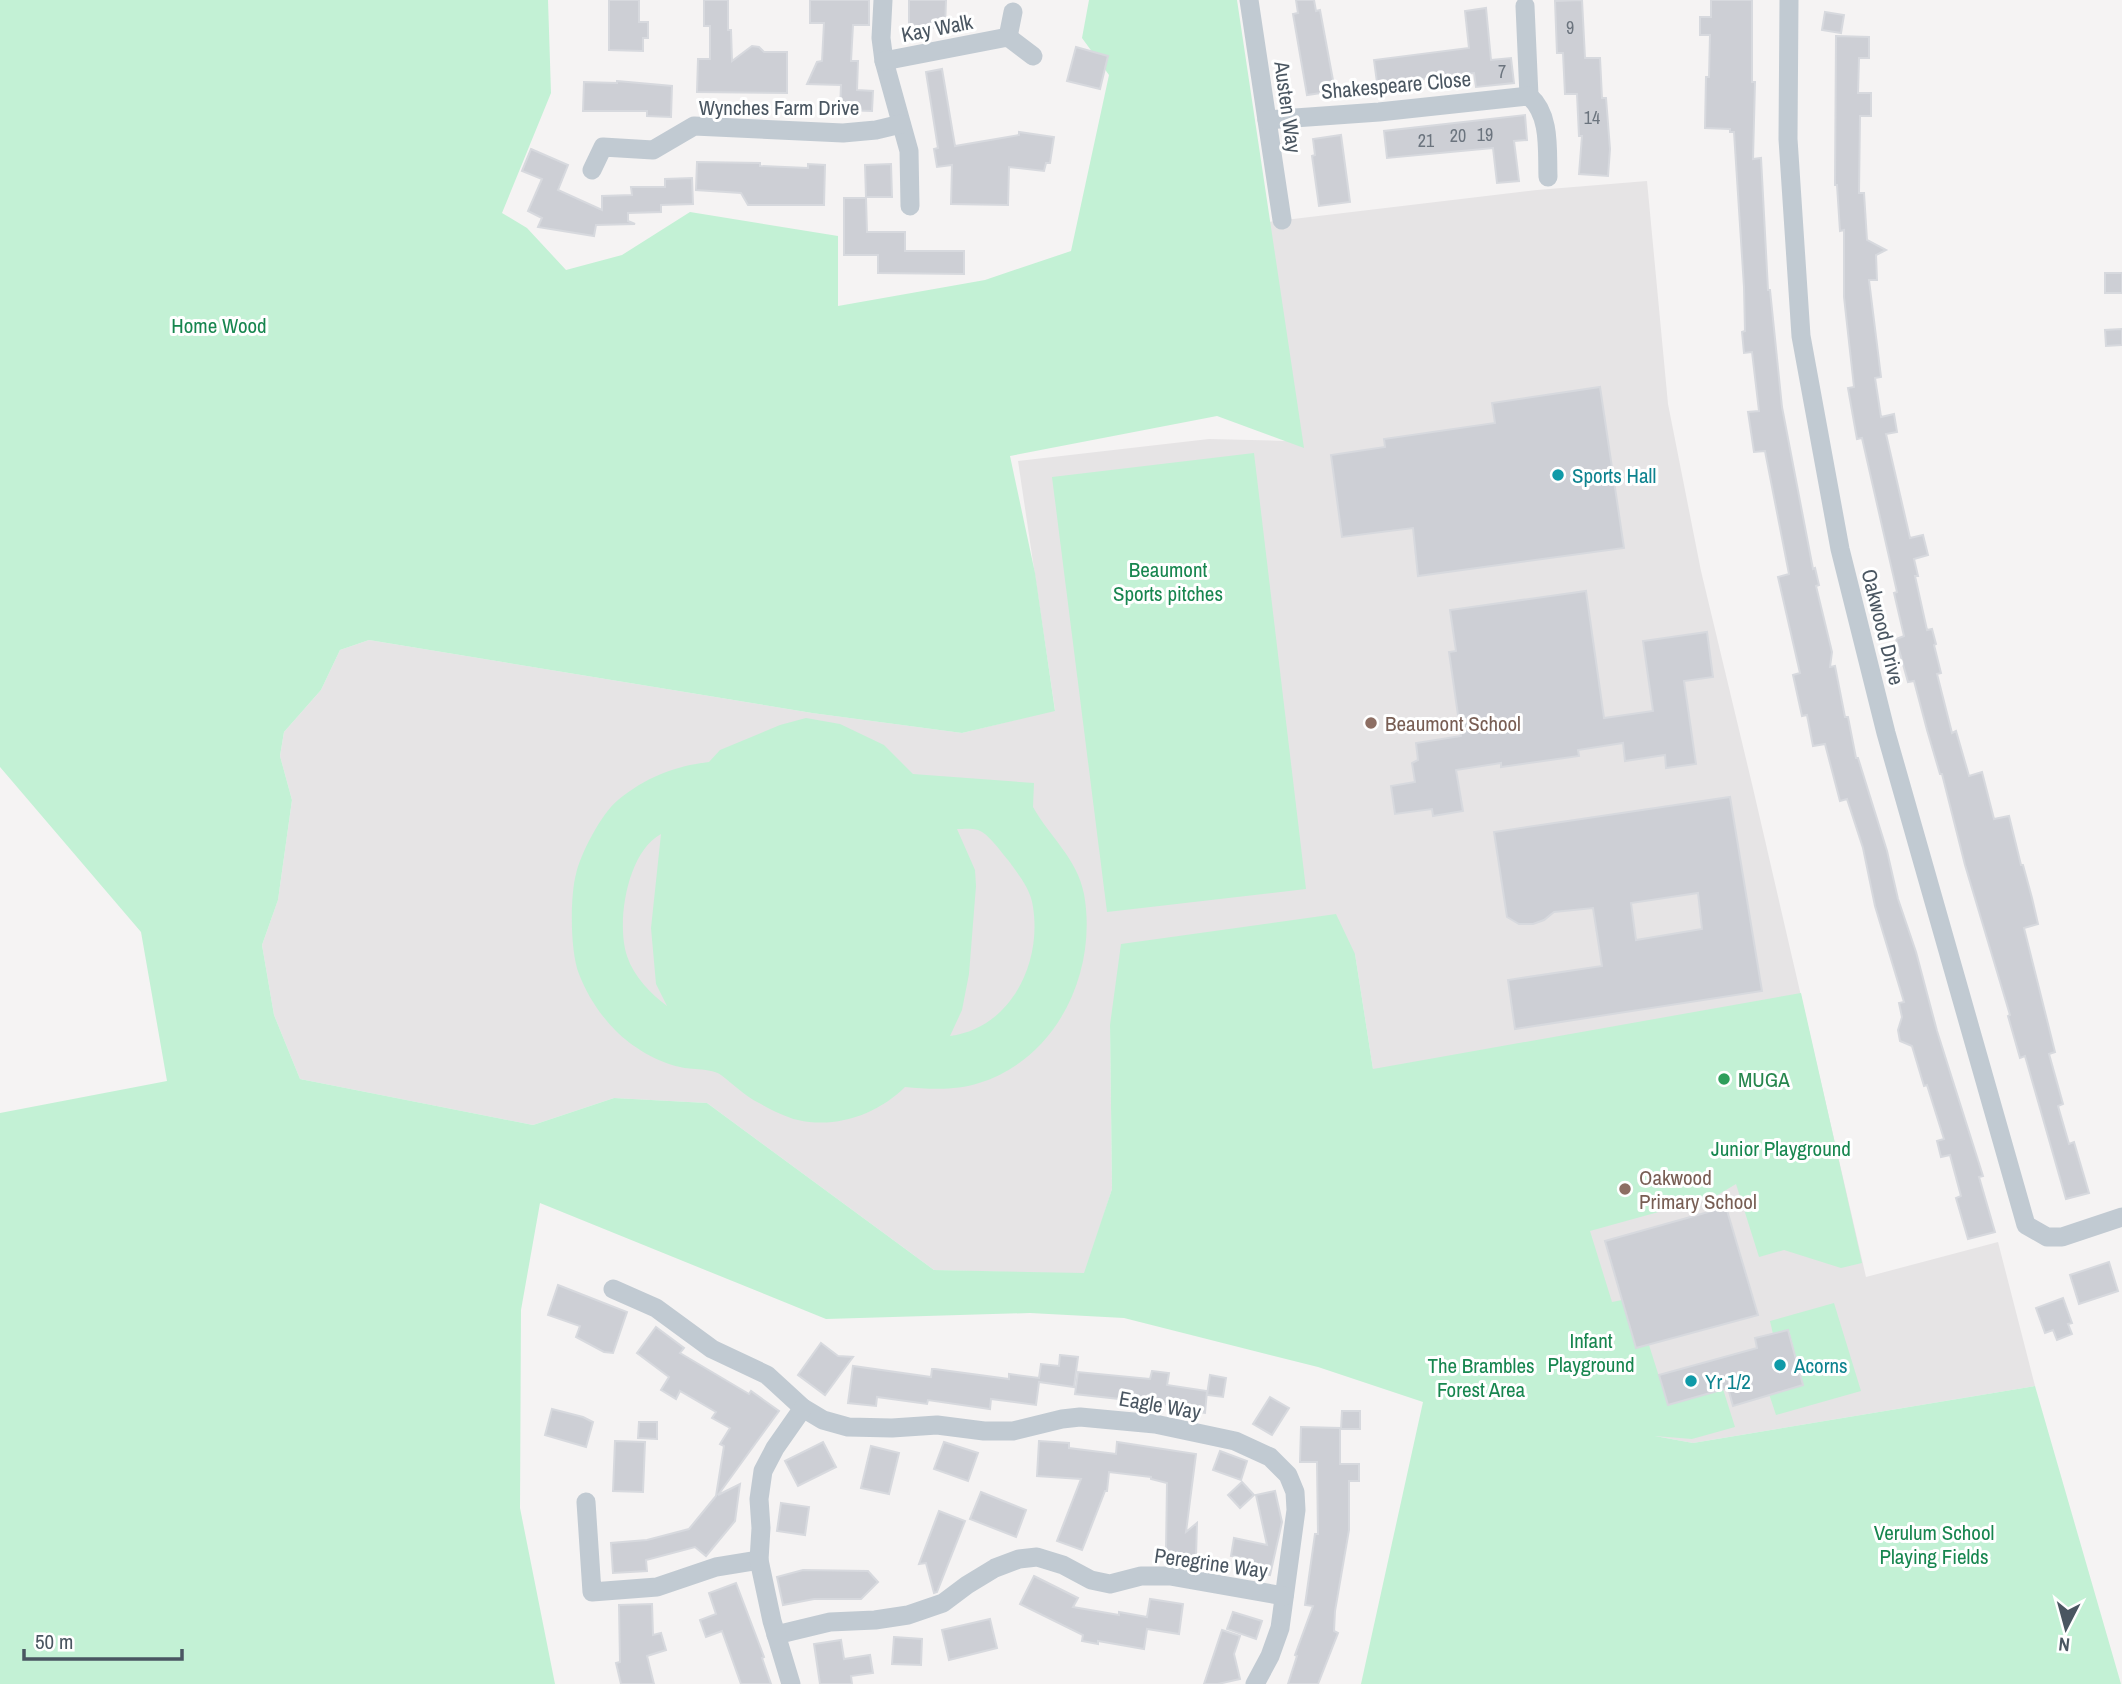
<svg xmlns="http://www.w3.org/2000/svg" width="2122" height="1684" font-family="'Archivo Narrow',sans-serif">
<rect width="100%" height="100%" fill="#f5f3f3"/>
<!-- education -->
<path fill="#e6e4e5" d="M1647,181L1668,404L1701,571L1752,784L1866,1277L1998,1242L2035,1386L1693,1443L1607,1427L1373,1069L1355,954L1110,1025L1112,1189L1085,1274L934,1270L707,1103L614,1098L533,1125L300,1079L274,1015L262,945L278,900L292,800L280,756L284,732L321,690L340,650L369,640L812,713L962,733L1055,710L1018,461L1209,439L1287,441L1260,223L1537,190Z"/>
<!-- green -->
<g fill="#c3f1d5" fill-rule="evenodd">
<path d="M0,0H548L551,93L502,213L527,228L566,270L622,255L690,212L838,236V306L985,280L1071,251L1109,75L1082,38L1089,0H1237L1304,448L1217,416L1010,456L1035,573L1055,711L962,733L812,713L369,640L340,650L321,690L284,732L280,756L292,800L278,900L262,945L274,1015L300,1079L533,1125L614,1098L707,1103L934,1270L1084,1273L1112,1189L1110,1025L1121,944L1336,914L1355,954L1373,1069L1801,993L1862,1263L1841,1268L1784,1250L1759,1257L1736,1184L1716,1196L1590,1231L1612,1302L1622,1300L1636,1348L1649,1345L1668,1405L1723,1389L1735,1427L1692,1439L1655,1436L1693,1443L2035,1386L2121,1684H1361L1423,1402L1318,1367L1124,1318L1030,1313L826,1319L540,1203L521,1310L520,1508L555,1684H0V1113L167,1081L141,932L0,767Z"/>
<path d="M1254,453L1306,889L1107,912L1052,477Z"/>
<path d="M806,718L840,724L884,745L913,774L1034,783L1033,807C1049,836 1077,858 1084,894C1098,972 1057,1059 979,1083C956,1091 928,1089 905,1087C878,1114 836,1129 798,1120C785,1117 770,1109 759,1103C745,1096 733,1084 721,1075C712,1068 691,1070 680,1067C657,1062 632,1047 616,1031C600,1015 587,995 579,974C570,952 570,896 576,874C581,853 601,814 618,800C645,778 674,766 709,762L720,750L780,725ZM957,829C963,829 972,828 978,830C989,834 1000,851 1008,860C1018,874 1031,889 1033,907C1042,963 1011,1028 950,1036L962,1010L969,974L976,886L975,870ZM661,834L651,928L656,984L667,1006C650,993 634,977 627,956C616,923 627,852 661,834Z"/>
<path d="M1834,1303L1861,1391L1776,1415L1769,1394L1803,1385L1789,1330L1773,1334L1770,1321Z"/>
</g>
<!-- building -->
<g fill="#cdcfd5" stroke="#d7d9de" stroke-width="2" fill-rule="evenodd">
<path d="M609,0H639V22H648V38H643V51L609,50Z"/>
<path d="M704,0H728V30H731L732,61L752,46L759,47L764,52H787V93L697,92L698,59H710V26H704Z"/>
<path d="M810,0H869V25H853L851,61H858L857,90L873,91L872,111L840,110L841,85L807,84L817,62L822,61L824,23H810Z"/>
<path d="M909,0H946L945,29L909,25Z"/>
<path d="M1296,0H1314L1316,11L1320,10L1335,91L1307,95L1293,14L1298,13Z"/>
<path d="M1582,0L1585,58H1600L1602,98H1606L1610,149L1608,176L1579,174L1582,136H1579L1577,94H1565L1563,53H1557L1555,1Z"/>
<path d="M1711,0H1752V82H1755L1753,159L1761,158L1768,290H1770L1782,407L1813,569L1815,568L1819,585L1816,586L1832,652L1830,667L1835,666L1845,717H1848L1856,758H1858L1887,851L1898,899L1916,952L1937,1031L1983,1176L1979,1177L1995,1232L1968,1239L1956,1198L1961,1196L1950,1155L1941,1157L1937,1141L1944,1139L1927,1085L1924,1086L1912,1046L1900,1041L1898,1030L1902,1017L1899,1003L1904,1002L1875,906L1863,848L1847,799L1840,801L1825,744L1813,746L1807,715L1802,716L1793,675L1800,673L1778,577L1789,574L1765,451L1754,452L1748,412L1759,411L1752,352L1744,353L1742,332L1745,331L1744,287L1734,132H1730V129L1705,128L1706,77H1709L1710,35H1700V17H1711Z"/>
<path d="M1486,8L1491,60L1511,58L1514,83L1476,87L1474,73L1414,80L1415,86L1378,90L1374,60L1469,48L1465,11Z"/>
<path d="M1825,12L1844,15L1841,33L1822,30Z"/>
<path d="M1836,36L1869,37V58H1859L1858,93H1871V116H1860L1859,193H1864L1867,240L1886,250L1876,255L1877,280H1869L1881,377L1875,378L1881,417L1894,414L1897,432L1886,434L1910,538L1923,535L1928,555L1914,559L1918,576H1915L1927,630L1932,629L1936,644L1934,645L1941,673L1937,674L1952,733L1956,731L1969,776L1982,772L1994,819L2009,816L2021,865H2023L2032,898L2038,924L2024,928L2055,1052L2049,1054L2063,1104L2058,1106L2069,1144L2074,1142L2089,1193L2066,1199L2025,1056L2020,1058L2008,1016L2010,1015L1965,865L1942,774H1940L1927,730L1914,681L1908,682L1896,639L1904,636L1894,593L1897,592L1862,438L1857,439L1848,388L1854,387L1844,297V230L1840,231L1837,185H1835Z"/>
<path d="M1076,47L1108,56L1100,89L1067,81Z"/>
<path d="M942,69L955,146L1019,135V132L1054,137L1050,163H1046L1044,171L1009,167L1008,205L951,204L952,165L937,167L934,149L938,148L926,72Z"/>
<path d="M617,81L672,86L671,117L647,116V111H583L584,82L617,83Z"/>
<path d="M1525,115L1527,140L1514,141L1519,181L1497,183L1493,148L1387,158L1384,131Z"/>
<path d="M1341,135L1350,202L1319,206L1312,156L1315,155L1313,139Z"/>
<path d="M531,149L568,165L558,190L602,210V196L632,195L631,187H665V179L692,178L693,204L661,205V212L628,213V221L635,224L596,225L594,236L538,227L542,218L528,211L542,179L522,171Z"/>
<path d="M697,162L760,163V166L808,168V164L825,165L824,205H748L741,193L696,190Z"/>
<path d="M891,164L892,197H866L865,165Z"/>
<path d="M844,198H866L867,232H905V251H964V274L878,273V255H844Z"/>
<rect x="2105" y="273" width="17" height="20"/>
<path d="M2122,329V345L2106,346L2105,330Z"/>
<path d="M1600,387L1624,548L1418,576L1413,528L1342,537L1331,455L1385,447L1384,439L1495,423L1492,403Z"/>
<path d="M1586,591L1604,718L1653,711L1643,641L1707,632L1713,677L1684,681L1696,764L1666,768L1665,755L1625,761L1623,743L1578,750L1579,756L1501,767V763L1456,770L1463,811L1433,816L1432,809L1395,814L1391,786L1415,782L1412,763L1418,760L1416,743L1461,736L1449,652L1456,651L1450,610Z"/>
<path d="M1730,797L1762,991L1515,1029L1508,980L1602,966L1593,908L1554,912L1544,920L1533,924H1519L1507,917L1494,832ZM1698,893L1702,929L1636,940L1631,903Z"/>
<path d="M1726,1207L1758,1315L1636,1348L1605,1241Z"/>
<path d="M2109,1262L2118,1291L2079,1304L2070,1275Z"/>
<path d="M558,1285L627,1312L613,1353L604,1352L576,1337L580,1326L548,1315Z"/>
<path d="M2063,1298L2072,1323L2068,1324L2072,1334L2057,1340L2053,1330L2045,1333L2036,1308Z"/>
<path d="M656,1327L684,1348L680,1353L749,1394L751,1391L779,1411L718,1495L740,1484L735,1521L706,1556L695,1547L646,1560L647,1571L613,1573L611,1543L647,1540L689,1529L716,1496L724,1446L720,1444L730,1428L712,1418L716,1412L680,1391L676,1399L661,1390L669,1377L637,1353Z"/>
<path d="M1788,1330L1803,1385L1733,1406L1728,1388L1668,1405L1659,1375L1757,1348L1755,1338Z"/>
<path d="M821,1343L838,1356L853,1357L825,1395L798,1375Z"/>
<path d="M1060,1355L1078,1357L1074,1387L1039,1382L1036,1405L991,1399L990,1409L928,1400L927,1404L877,1397L876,1406L848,1403L853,1366L931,1377L932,1369H935L1009,1379V1374L1039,1378L1041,1364L1059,1366Z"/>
<path d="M1152,1371L1169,1373L1167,1385L1207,1391L1205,1413L1173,1409V1405L1075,1394L1078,1372L1150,1379Z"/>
<path d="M1210,1375L1226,1378L1223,1397L1207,1395Z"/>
<path d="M1270,1397L1289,1408L1272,1435L1253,1424Z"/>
<path d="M552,1409L583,1417L593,1422L586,1447L545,1435Z"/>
<path d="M1342,1411H1360V1429H1341Z"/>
<path d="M639,1422H657V1439L638,1438Z"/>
<path d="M1301,1427L1340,1428V1464H1359V1481H1349V1530L1335,1611L1334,1631L1338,1633L1318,1684H1288L1297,1656L1295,1655L1313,1606L1305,1605L1315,1534H1318L1317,1462H1300Z"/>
<path d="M615,1441L645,1442L643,1492L613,1491Z"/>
<path d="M1039,1441L1069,1443V1448L1116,1454L1117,1442L1196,1454L1186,1532L1197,1523L1196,1557L1160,1556L1166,1551L1167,1483L1151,1479V1477L1109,1472L1107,1491H1105L1082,1550L1057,1541L1081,1479L1037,1476Z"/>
<path d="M823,1442L836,1467L798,1486L785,1461Z"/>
<path d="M944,1442L978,1453L968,1481L934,1469Z"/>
<path d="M871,1446L899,1453L889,1494L861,1488Z"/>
<path d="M1220,1451L1247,1461L1241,1480L1213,1470Z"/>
<path d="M1242,1482L1254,1495L1240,1508L1228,1495Z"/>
<path d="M1275,1491L1282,1522L1270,1575L1240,1569L1243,1558L1231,1556L1234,1538L1267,1545L1256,1495Z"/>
<path d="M981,1492L1026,1510L1016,1537L970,1519Z"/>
<path d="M781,1503L809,1507L805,1535L777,1531Z"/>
<path d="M939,1511L965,1521L937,1592L934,1593L926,1563L919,1564Z"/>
<path d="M803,1570L868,1571L878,1582L861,1599H814L783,1605L777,1577Z"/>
<path d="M1034,1576L1078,1598L1073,1607L1119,1615V1612L1147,1617L1150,1599L1183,1604L1179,1634L1147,1629L1144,1649L1098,1641V1644L1082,1641L1083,1635L1020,1604Z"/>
<path d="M736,1583L764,1657L762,1658L771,1684H741L722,1631L706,1637L700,1620L716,1614L709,1593Z"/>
<path d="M652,1604L653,1635L661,1633L666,1650L647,1656L654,1684H621L616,1663L620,1662L619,1605Z"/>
<path d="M1233,1612L1262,1621L1256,1639L1227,1629Z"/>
<path d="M990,1619L997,1648L949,1660L942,1630Z"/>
<path d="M1222,1630L1240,1636L1234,1654L1240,1679L1218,1684H1204Z"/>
<path d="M894,1637L922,1639L921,1665L892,1664Z"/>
<path d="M841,1640L844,1659L870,1655L873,1673L851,1676L852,1684H820L814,1644Z"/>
</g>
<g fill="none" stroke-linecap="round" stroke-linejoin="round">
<!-- street -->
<g stroke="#c1cad2" stroke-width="19">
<path d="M883,0L881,38L884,61L909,151L910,206"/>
<path d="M1249,0L1282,220"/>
<path d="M1789,0L1788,139L1801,336L1840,549L1886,733L2026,1225L2047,1237H2062L2122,1217"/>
<path d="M1525,6L1529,96"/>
<path d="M1008,37L1013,12"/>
<path d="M884,61L1008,37L1033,56"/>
<path d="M1267,120L1379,112L1529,96C1551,115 1547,150 1548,177"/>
<path d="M592,170L603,147L653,150L694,126L843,133L876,130L901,124"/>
<path d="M613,1289L656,1308L712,1349L767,1375L803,1408L823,1420L848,1427L892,1428L937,1425L984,1431H1013L1062,1419L1080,1417L1155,1424L1235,1441L1270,1457L1288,1475L1295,1492L1296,1510L1280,1628L1270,1656L1255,1684"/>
<path d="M586,1502L592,1592L657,1587L716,1567L759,1560"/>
<path d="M776,1635L830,1622L875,1620L908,1615L943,1603L967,1585L995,1568L1019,1559L1037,1557L1063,1565L1091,1580L1110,1584L1141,1576H1170L1284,1596"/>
<path d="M791,1684L772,1621L759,1560L761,1528L759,1499L763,1471L775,1448L803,1408"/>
</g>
</g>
<!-- markers -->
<g fill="#0f9aa8" stroke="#fff" stroke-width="2.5">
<circle cx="1558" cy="475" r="7"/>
<circle cx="1780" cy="1365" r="7"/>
<circle cx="1691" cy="1381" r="7"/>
</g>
<g fill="#8d6e63" stroke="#fff" stroke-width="2.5">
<circle cx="1371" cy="723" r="7"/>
<circle cx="1625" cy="1189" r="7"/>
</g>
<circle fill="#2e9e5b" stroke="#fff" stroke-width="2.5" cx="1724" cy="1079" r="7"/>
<g text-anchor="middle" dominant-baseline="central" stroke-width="6" stroke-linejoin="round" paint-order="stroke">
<!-- number labels -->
<g font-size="18" fill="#6b747e">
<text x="1570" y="27">9</text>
<text x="1502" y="71">7</text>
<text x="1592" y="117">14</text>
<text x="1485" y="134">19</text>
<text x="1458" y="135">20</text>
<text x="1426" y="140">21</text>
</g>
<!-- street labels -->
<g font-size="21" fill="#4a5661" stroke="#fff">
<text transform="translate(937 28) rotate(-11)">Kay Walk</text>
<text transform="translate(1396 85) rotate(-5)">Shakespeare Close</text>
<text x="779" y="107">Wynches Farm Drive</text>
<text transform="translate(1288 107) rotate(82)">Austen Way</text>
<text transform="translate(1883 627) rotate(76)">Oakwood Drive</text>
<text transform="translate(1160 1405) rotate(10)">Eagle Way</text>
<text transform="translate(1211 1563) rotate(8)">Peregrine Way</text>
</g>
<!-- park labels -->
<g font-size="21" fill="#17864f" stroke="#fff">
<text x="219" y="325">Home Wood</text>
<text x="1168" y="569">Beaumont<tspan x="1168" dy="24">Sports pitches</tspan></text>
<text x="1781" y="1148">Junior Playground</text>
<text x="1591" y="1340">Infant<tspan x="1591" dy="24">Playground</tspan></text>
<text x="1481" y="1365">The Brambles<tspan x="1481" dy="24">Forest Area</tspan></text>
<text x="1934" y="1532">Verulum School<tspan x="1934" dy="24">Playing Fields</tspan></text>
</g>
<!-- culture labels -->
<g font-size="21" fill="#0d838f" stroke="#fff" text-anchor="start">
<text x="1572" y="475">Sports Hall</text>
<text x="1794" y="1365">Acorns</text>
<text x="1705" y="1381">Yr 1/2</text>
</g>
<!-- education labels -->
<g font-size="21" fill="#785e54" stroke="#fff" text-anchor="start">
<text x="1385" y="723">Beaumont School</text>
<text x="1639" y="1177">Oakwood<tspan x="1639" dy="24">Primary School</tspan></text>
</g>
<!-- leisure labels -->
<g font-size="21" fill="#27864d" stroke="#fff" text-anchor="start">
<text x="1738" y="1079">MUGA</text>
</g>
</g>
<!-- north arrow -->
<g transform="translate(2066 1628) rotate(186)" stroke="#ffffff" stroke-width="5" paint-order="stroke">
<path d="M0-5L12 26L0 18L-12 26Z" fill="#4a5661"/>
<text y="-10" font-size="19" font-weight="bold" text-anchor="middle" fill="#4a5661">N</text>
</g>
<!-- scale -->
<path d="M24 1649v10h158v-10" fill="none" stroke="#4a5661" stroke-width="3.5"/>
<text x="35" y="1649" font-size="21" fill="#4a5661" stroke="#ffffff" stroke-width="5" paint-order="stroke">50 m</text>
</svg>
